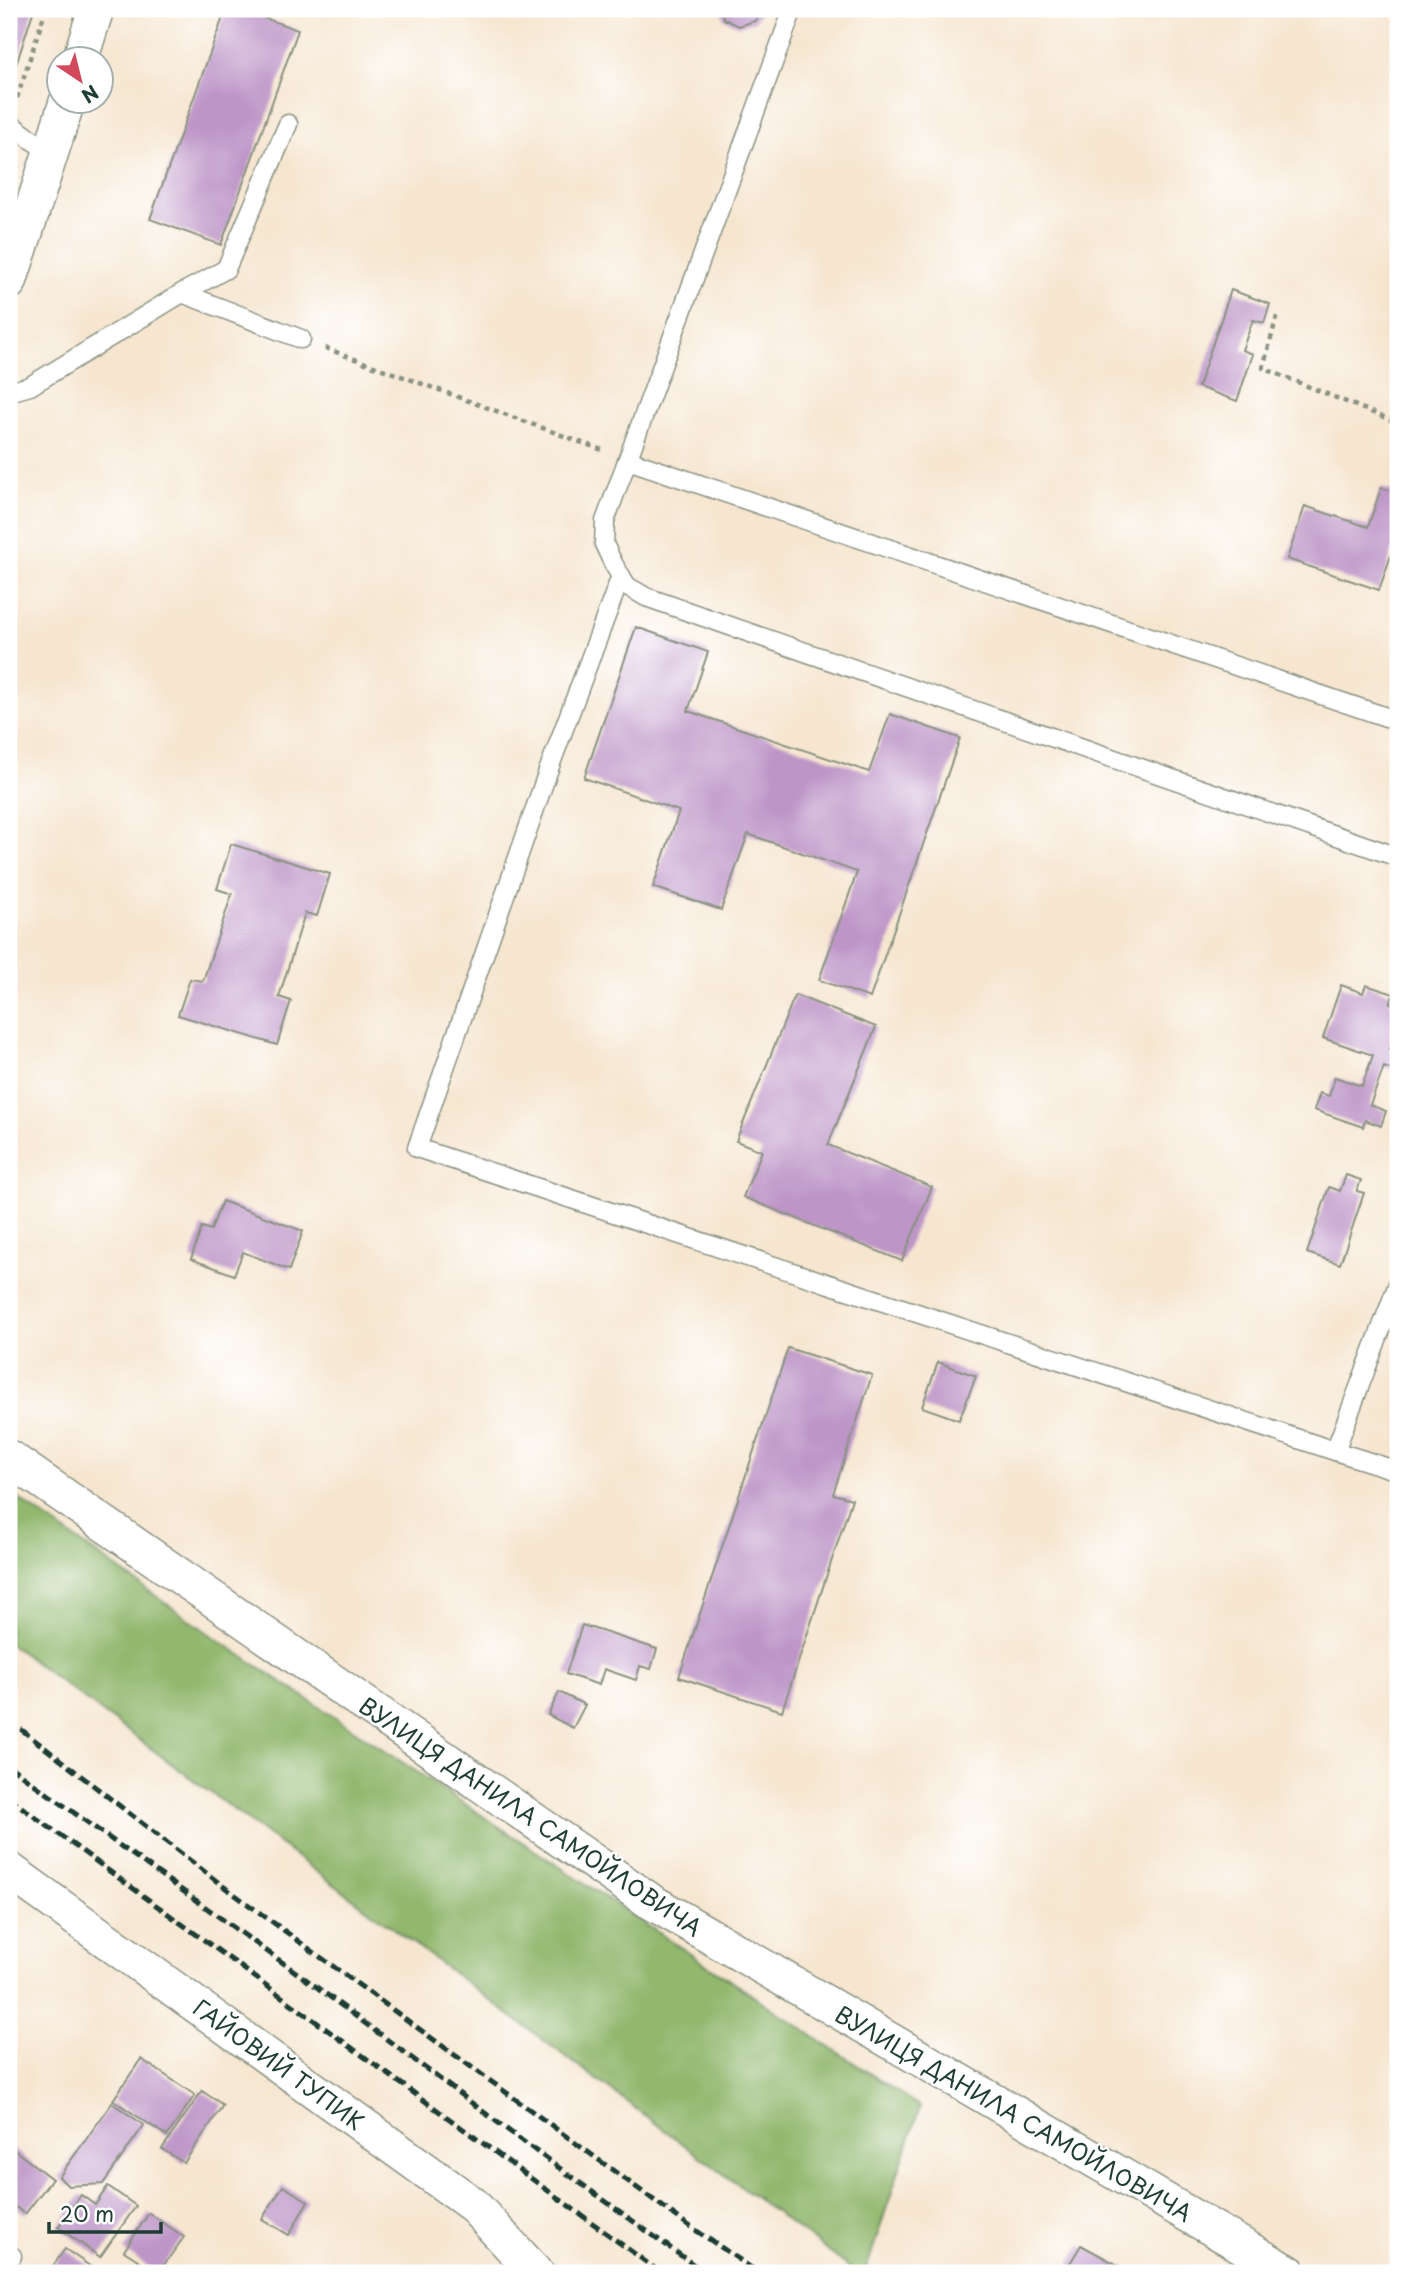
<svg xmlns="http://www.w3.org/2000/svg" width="1407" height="2282" font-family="'Playpen Sans',sans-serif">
<rect width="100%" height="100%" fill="#fff"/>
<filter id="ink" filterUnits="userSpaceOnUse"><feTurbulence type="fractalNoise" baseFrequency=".0143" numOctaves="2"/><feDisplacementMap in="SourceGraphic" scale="14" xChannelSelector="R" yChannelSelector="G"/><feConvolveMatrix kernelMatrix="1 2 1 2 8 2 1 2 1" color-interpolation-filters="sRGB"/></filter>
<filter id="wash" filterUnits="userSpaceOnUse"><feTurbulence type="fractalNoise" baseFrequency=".00686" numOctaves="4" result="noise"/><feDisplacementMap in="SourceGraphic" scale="28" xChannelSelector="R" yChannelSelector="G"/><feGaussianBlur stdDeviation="1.57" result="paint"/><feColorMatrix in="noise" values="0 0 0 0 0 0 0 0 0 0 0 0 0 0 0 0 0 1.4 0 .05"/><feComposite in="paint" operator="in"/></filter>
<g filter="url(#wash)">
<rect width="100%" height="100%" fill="#f6e6d0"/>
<!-- forest -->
<path fill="#92b86e" stroke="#587a51" stroke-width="2" d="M9,1492L214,1637L920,2107L865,2273H857L9,1643Z"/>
<g id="blocks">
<!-- building -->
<g fill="#bd95c7">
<path d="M9,9H34L16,65L9,63Z"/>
<path d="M226,9H239L298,30L221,245L150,219Z"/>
<path d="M720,9H762L755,21L739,26L724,19Z"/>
<path d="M1231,290L1270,304L1264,323L1253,320L1242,350L1253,354L1237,401L1198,387Z"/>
<path d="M1381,488L1398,493V535L1379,590L1287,559L1305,506L1368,527Z"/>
<path d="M636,627L708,652L688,711L869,772L890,714L960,738L870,998L819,980L857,872L748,834L721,910L653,887L679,811L584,778Z"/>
<path d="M231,844L330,874L317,916L305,913L279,997L291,1001L277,1045L178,1015L190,979L203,981L232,894L217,889Z"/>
<path d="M1341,985L1363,993L1366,985L1394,994L1390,1003L1398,1006V1041L1394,1039L1390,1049L1398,1052V1063L1395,1071L1384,1067L1370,1105L1386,1111L1381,1126L1365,1120L1363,1127L1314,1110L1320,1093L1329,1096L1335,1077L1362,1086L1373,1055L1323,1038Z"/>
<path d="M795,995L876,1027L828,1145L932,1187L902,1261L743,1197L762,1151L736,1141Z"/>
<path d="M1346,1175L1361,1180L1357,1191L1364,1193L1340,1264L1307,1253L1329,1187L1340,1191Z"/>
<path d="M222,1201L303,1231L289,1270L243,1252L234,1275L191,1259L202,1227L211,1230Z"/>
<path d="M788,1348L872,1375L833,1494L852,1499L782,1711L679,1677Z"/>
<path d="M938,1362L976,1376L959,1420L922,1407Z"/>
<path d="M582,1625L657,1649L651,1669L640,1666L636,1680L604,1669L599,1685L566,1674Z"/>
<path d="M559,1692L585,1705L573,1728L548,1715Z"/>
<path d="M141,2059L195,2095L167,2136L113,2100Z"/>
<path d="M202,2091L223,2105L184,2163L162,2149Z"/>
<path d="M112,2103L144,2125L103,2184L68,2186L59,2177Z"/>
<path d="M9,2146L52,2179L25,2214L9,2202Z"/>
<path d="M108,2186L136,2206L100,2257L58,2227L81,2195L95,2205Z"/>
<path d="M283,2186L308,2201L289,2235L262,2219Z"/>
<path d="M149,2213L184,2237L158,2273L124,2251Z"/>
<path d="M1081,2245L1132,2273H1064Z"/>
<path d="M65,2249L100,2273H48Z"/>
</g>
</g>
</g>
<g filter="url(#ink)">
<use href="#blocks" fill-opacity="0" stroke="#8a9282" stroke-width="2"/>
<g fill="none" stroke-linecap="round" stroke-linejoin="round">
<!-- service casing -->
<g stroke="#8a9282" stroke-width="21">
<g id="service">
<path d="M793,9L605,521L604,544L614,565L627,586L646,597L1398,857"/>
<path d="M9,123L50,153"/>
<path d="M182,293L226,269L288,124"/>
<path d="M9,392L30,386L182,293L301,339"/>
<path d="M628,460L1398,721"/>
<path d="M621,576L547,774L417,1148C722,1251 1030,1348 1335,1451L1398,1284"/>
<path d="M1335,1451L1398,1471"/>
<path d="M9,2261L12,2256"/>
</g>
</g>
<!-- minor casing -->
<g stroke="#8a9282" stroke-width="38">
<g id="minor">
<path d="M80,60L96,9"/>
<path d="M9,282L67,102"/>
<path d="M9,1458L650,1901L1289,2273"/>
<path d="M9,1870L472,2204L536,2273"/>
</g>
</g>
<!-- path -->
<g stroke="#8a9282" stroke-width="4.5" stroke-dasharray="5 5" stroke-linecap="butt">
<path d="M17,98L46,9"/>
<path d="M1277,316L1263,368L1398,423"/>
<path d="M325,348L602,450"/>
</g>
<!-- service -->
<use href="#service" stroke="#fff" stroke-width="18"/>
<!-- minor -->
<use href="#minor" stroke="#fff" stroke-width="35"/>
<!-- rail -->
<g stroke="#1f3d34" stroke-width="5" stroke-dasharray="10 5" stroke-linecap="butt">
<path d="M9,1720L223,1886L688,2225L759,2273"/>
<path d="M9,1766L318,1988L540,2154L705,2273"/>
<path d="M9,1798L661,2273"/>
</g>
</g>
</g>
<g text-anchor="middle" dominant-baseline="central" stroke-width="5" stroke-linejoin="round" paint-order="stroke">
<!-- street labels -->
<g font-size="23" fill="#1f3d34" stroke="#fff">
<text transform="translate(531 1816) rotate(34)">ВУЛИЦЯ ДАНИЛА САМОЙЛОВИЧА</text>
<text transform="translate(279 2064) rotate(36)">ГАЙОВИЙ ТУПИК</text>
<text transform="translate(1014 2113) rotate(30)">ВУЛИЦЯ ДАНИЛА САМОЙЛОВИЧА</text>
</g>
</g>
<!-- margin -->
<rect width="1407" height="2282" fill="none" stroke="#fff" stroke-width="35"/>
<!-- north arrow -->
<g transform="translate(80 80) rotate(145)"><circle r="33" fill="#ffffff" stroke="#a5b1ae" stroke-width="2"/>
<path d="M0-5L12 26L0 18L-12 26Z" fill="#d1495b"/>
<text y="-10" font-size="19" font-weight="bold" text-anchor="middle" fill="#1f3d34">N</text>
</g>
<!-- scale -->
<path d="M49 2222v10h112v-10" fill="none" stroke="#1f3d34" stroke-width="3.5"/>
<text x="60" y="2222" font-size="21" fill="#1f3d34" stroke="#ffffff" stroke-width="5" paint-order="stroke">20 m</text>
</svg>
